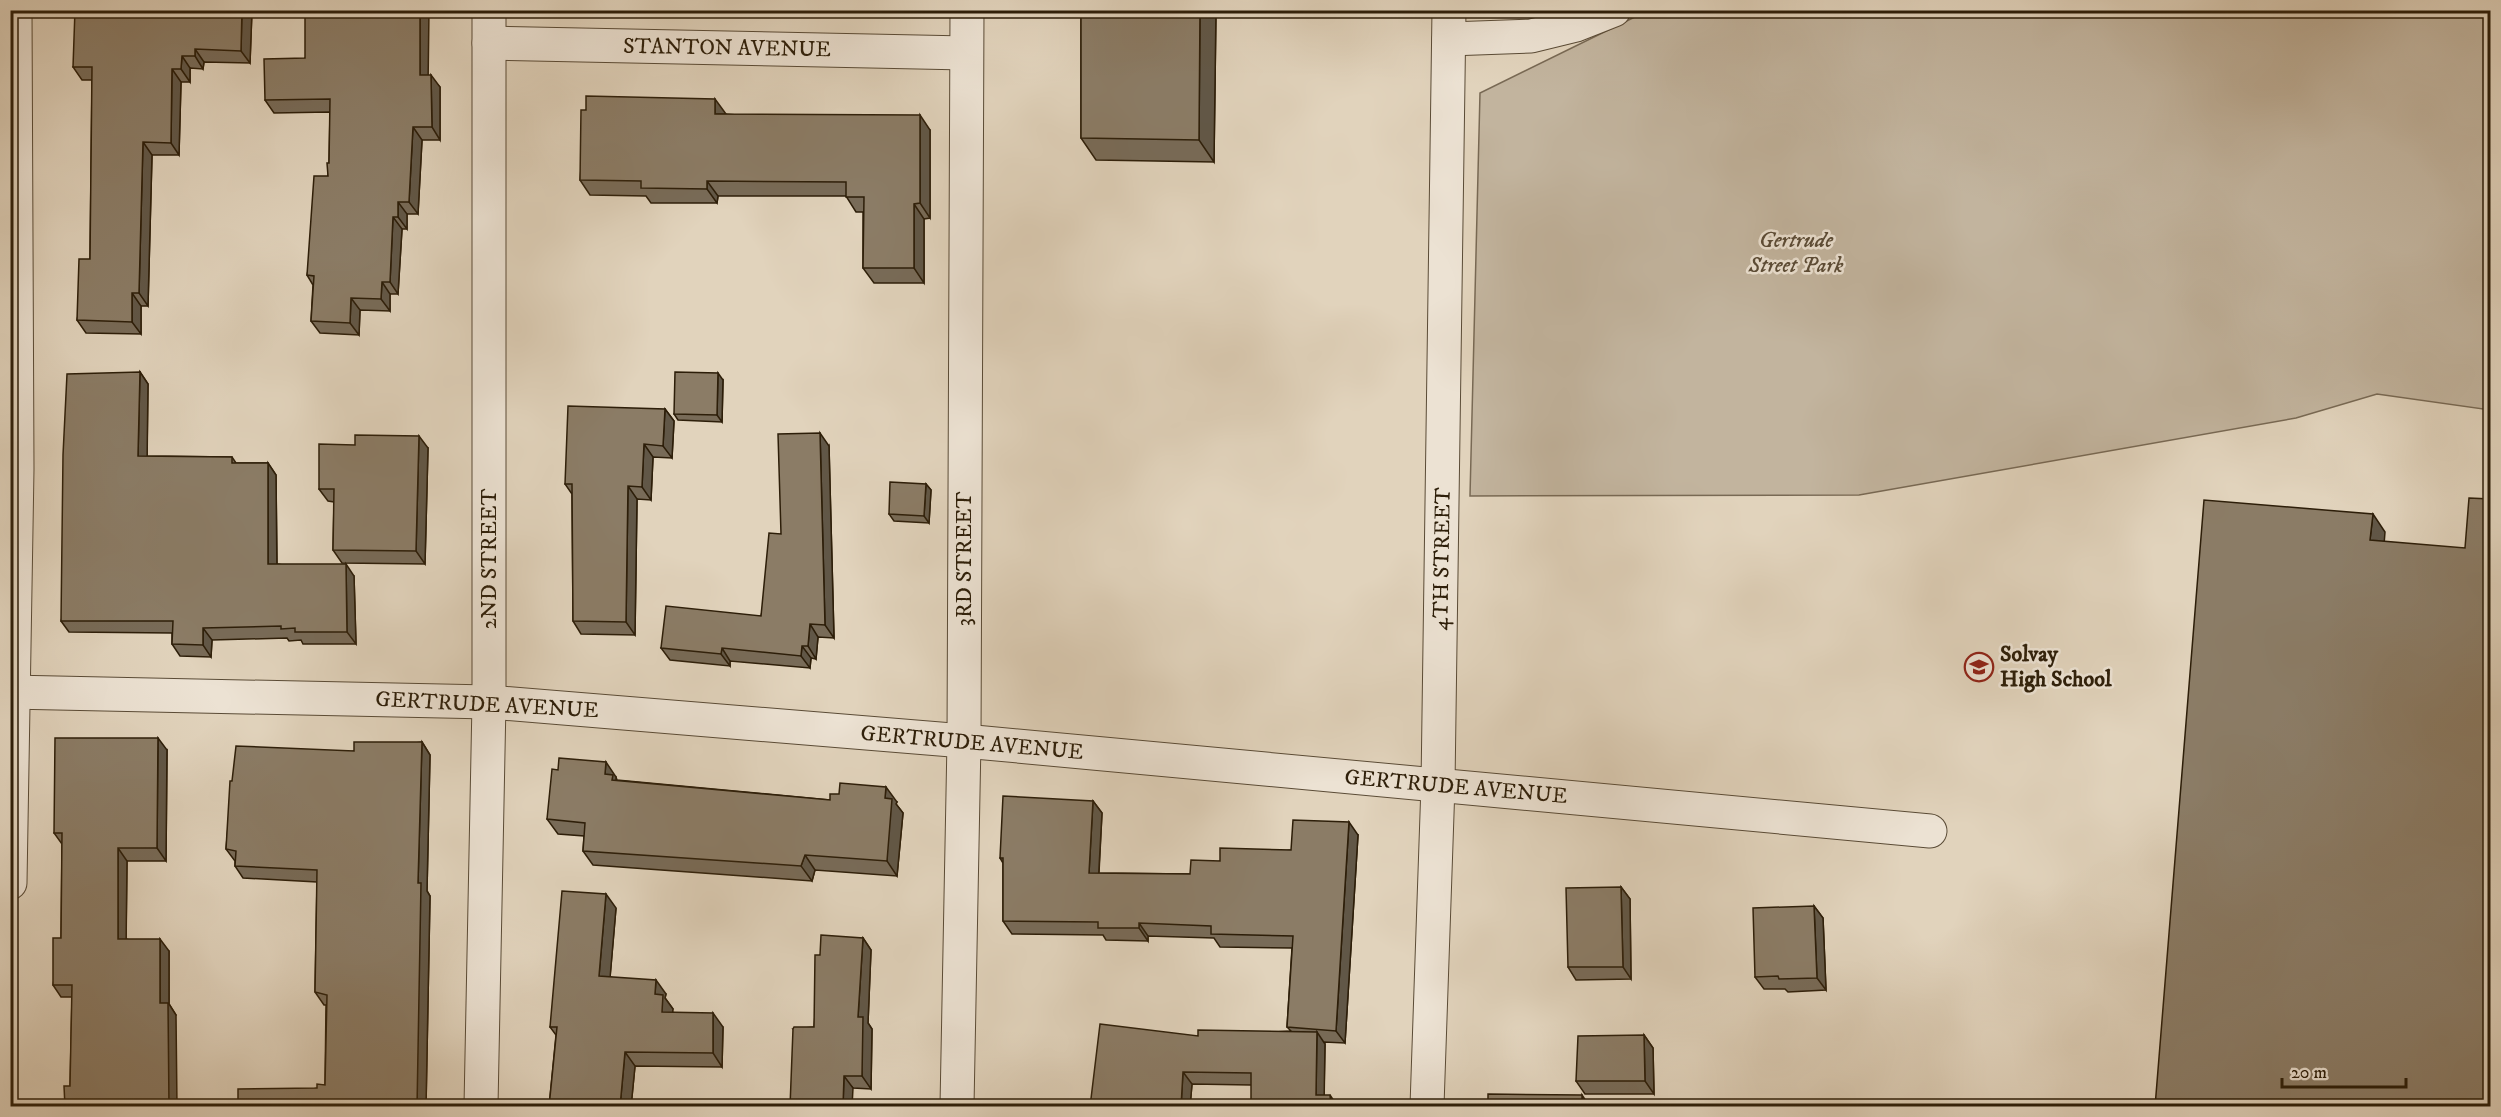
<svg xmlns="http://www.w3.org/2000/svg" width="2501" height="1117" font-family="'IM FELL DW Pica',serif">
<rect width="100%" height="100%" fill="#e1d3bc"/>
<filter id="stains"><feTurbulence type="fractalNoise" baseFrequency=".00333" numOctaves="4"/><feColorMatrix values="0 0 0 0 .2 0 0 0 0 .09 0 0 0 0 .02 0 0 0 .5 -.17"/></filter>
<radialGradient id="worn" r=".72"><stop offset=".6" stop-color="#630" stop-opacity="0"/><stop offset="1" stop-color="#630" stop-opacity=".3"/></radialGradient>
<!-- green -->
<path fill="#c2b49e" stroke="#786954" stroke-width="1.5" d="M1647,11H2490V410L2377,394L2296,418L1859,495L1470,496L1480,93Z"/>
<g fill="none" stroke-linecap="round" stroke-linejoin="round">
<!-- minor casing -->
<g stroke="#5a4b36" stroke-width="35">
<g id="minor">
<path d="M1449,39L1531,36L1576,25L1614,10"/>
<path d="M489,43L966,53"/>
<path d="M10,692L489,702L964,741L1930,831"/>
<path d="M10,883L17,469L15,10"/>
<path d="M481,1106L489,702V10"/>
<path d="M957,1106L964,741L967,10"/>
<path d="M1427,1106L1438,785L1449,10"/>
</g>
</g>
<!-- minor -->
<use href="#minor" stroke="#ece2d3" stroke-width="33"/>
</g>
<!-- wall -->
<g fill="#786b58" stroke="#2d1e09" stroke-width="1.5">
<path d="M252,10L250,63L204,62L203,69L190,68V82H181L179,155H152L148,306H141V334L86,333L77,320L90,259L92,80H82L73,67Z"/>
<path d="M1081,10H1216L1214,162L1096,160L1081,138Z"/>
<path d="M305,58L428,75L440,87V140H422L418,214H407V229H402L398,294H390V311L360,310L359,335L320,333L311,321L313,285L307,275L328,176L329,163L330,112L274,113L265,100Z"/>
<path d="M586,110L725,114L930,130V218L924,219V283H874L863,268V212H856L846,196H718L717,203H651L646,196L590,195L580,180Z"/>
<path d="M140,372L148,384L147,456L232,457L236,463H268L276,475L277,564L354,576L356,644H303L301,640L289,641L287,638L212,640L211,657L180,656L172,644V633L69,632L61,621Z"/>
<path d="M723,380L722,422L678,420L674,414Z"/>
<path d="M665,409L674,421L672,458L653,457L651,500L637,499L635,635L581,634L573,621L572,494L565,484Z"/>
<path d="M829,446L834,638L818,637L816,659L811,658L810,668L730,661V666L670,660L661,648L761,616L781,534Z"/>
<path d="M428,448L425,564L342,563L333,550L334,502L328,501L319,489Z"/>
<path d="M926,484L931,490L929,523L894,521L889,514Z"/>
<path d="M422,742L430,755L427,891L430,896L426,1107H238L317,1088L325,1085L326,1005H324L315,992L317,882L243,878L235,866V861L226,849L232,781L354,751Z"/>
<path d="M167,750L166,861H127L126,939L169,951V1004L176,1015L70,1086L72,997H61L53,985L61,938L62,844L54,833Z"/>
<path d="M616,777L617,780L830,800L897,802L896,804L903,813L897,876L815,870L812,881L593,865L583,851L584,836L558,834L547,819Z"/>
<path d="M1093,801L1102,813L1099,873L1190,874L1220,861L1291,850L1358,835L1345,1043L1324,1042L1325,1044L1324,1095L1338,1107L1251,1085L1192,1084L1190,1107H1090L1198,1036L1291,1031L1287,1027L1292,948L1220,947L1214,938L1148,936V941L1106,940L1103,935L1012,934L1003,921V863L1000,858Z"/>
<path d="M1621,887L1630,899L1631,979L1576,980L1568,967Z"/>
<path d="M1814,906L1823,918L1826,990L1788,992L1785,989H1764L1755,977Z"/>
<path d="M616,908L610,977L666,994L665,998L673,1009L672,1012L723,1027L722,1067L635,1066L631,1107H549L556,1035L550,1027Z"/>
<path d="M863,938L871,950L868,1023L872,1029L871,1089L853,1088L793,1029L814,1027L820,955Z"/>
<path d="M1644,1035L1653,1048L1654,1094H1585L1576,1081Z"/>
</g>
<!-- shaded-wall -->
<g fill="#615747" stroke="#2d1e09" stroke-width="1.5">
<path d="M242,10H252L250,63L241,51Z"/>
<path d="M420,10H429L428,87L420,75Z"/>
<path d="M1200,10H1216L1214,162L1199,140Z"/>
<path d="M195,49L204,62L203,69L195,56Z"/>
<path d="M182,56L190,68V82L181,69Z"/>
<path d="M172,69L181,82L179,155L171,143Z"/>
<path d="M431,75L440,87V140L432,127Z"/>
<path d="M715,99L726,114H715Z"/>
<path d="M920,115L930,130V218L920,203Z"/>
<path d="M413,127L422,140L418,214L409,202Z"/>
<path d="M143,142L152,155L148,306L139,293Z"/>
<path d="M707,181L718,196L717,203L707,189Z"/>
<path d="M398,202L407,214V229L398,217Z"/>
<path d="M914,204L924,219V283L914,268Z"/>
<path d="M393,217L402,229L398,294L390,282Z"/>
<path d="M382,282L390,294V311L381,299Z"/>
<path d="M132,293L141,306V334L132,322Z"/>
<path d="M351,298L360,310L359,335L350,323Z"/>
<path d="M140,372L148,384L147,468L138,456Z"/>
<path d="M718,373L723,380L722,422L717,415Z"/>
<path d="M665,409L674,421L672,458L663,446Z"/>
<path d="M820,433L829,446L834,638L825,625Z"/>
<path d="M419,436L428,448L425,564L416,551Z"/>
<path d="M644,444L653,457L651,500L642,487Z"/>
<path d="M268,463L276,475L277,576L268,564Z"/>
<path d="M926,484L931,490L929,523L924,516Z"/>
<path d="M628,486L637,499L635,635L626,622Z"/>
<path d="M2373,514L2385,532L2383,558L2370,540Z"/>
<path d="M346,564L354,576L356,644L347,632Z"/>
<path d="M810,624L818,637L816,659L808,646Z"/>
<path d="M203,628L212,640L211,657L203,645Z"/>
<path d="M802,646L811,658L810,668L801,656Z"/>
<path d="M722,648L730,661V666L721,654Z"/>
<path d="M158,738L167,750L166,861L157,848Z"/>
<path d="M422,742L430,755L427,891L430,896L426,1107H417L418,883Z"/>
<path d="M606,762L616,777V780L623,789L605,774Z"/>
<path d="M886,787L897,802L896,804L903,813L897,876L887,861L885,798Z"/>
<path d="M1093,801L1102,813L1098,886L1089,873Z"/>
<path d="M1349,822L1358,835L1345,1043L1336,1031Z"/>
<path d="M118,848L127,861L126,951L118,939Z"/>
<path d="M805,855L815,870L812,881L801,866Z"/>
<path d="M1621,887L1630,899L1631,979L1623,967Z"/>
<path d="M606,894L616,908L609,990L599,976Z"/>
<path d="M1814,906L1823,918L1826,990L1817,978Z"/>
<path d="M1139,923L1148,936V941L1139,928Z"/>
<path d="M863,938L871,950L868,1023L872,1029L871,1089L862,1076L858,1017Z"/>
<path d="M160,939L169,951V1004L176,1015L177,1107H169L160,1003Z"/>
<path d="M656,980L666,994L665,998L673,1009L671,1026L662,1012L655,994Z"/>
<path d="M713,1013L723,1027L722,1067L713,1053Z"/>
<path d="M1317,1032L1325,1044L1324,1107L1316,1095Z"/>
<path d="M1644,1035L1653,1048L1654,1094L1645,1081Z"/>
<path d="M625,1052L635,1066L631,1107H620Z"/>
<path d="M1183,1072L1192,1084L1190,1107H1181Z"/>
<path d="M844,1076L853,1088L852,1107H843Z"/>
<path d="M1330,1095L1338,1107H1331Z"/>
<path d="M1582,1095L1590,1107H1582Z"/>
</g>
<!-- building -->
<g fill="#8b7c66" stroke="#2d1e09" stroke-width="1.5">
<path d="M75,10H242L241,51L195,49V56H182L181,69H172L171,143L143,142L139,293H132V322L77,320L79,259H90L92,67H73Z"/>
<path d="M305,10H420V75H431L432,127H413L409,202H398V217H393L390,282H382L381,299L351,298L350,323L311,321L314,276L307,275L314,176H328L327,163H329L330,99L265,100L264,59L305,58Z"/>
<path d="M1081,10H1200L1199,140L1081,138Z"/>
<path d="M586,96L715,99V114L920,115V203L914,204V268H863L864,197H846V182L707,181V189L641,188V181L580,180L581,110H586Z"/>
<path d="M140,372L138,456L232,457V463H268V564H346L347,632H295V628L281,629V626L203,628V645L172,644L173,621H61L63,455L67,374Z"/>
<path d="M675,372L718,373L717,415L674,414Z"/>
<path d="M568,406L665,409L663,446L644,444L642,487L628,486L626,622L573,621L572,484H565Z"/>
<path d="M820,433L825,625L810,624L808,646H802L801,656L722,648L721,654L661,648L666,606L761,616L769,533L781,534L778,434Z"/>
<path d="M355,435L419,436L416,551L333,550L334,489H319V444L355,445Z"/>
<path d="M890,482L926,484L924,516L889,514Z"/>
<path d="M2469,498L2490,499V1107H2155L2204,500L2373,514L2370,540L2465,548Z"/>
<path d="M55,738H158L157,848H118V939H160V1003H168L169,1107H65L64,1086H70L72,985H53V938H61L62,833H54Z"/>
<path d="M354,742H422L418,883H421L417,1107H238V1089L317,1088V1084L325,1085L327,995L315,992L317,870L235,866L236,851L226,849L230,781H232L236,746L354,751Z"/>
<path d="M559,758L606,762L605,774L613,775L612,780L830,800V794H839L840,783L886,787L885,798L892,799L887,861L805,855L801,866L583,851L585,823L547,819L552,769L558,770Z"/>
<path d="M1003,796L1093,801L1089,873L1190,874L1191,860L1220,861V848L1291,850L1293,820L1349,822L1336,1031L1287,1027L1293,936L1211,934V926L1139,923V928H1098V922L1003,921V858H1000Z"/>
<path d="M1621,887L1623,967H1568L1566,888Z"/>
<path d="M562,891L606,894L599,976L656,980L655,994L663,995L662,1012L713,1013V1053L625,1052L620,1107H549L557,1027H550Z"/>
<path d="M1814,906L1817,978L1779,979L1778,976L1755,977L1753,908Z"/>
<path d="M821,935L863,938L858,1017H863L862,1076H844L843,1107H790L793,1029L794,1027H814L815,955H820Z"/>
<path d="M1100,1024L1198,1036V1030L1317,1032L1316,1095H1330L1331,1107H1251V1073L1183,1072L1181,1107H1090Z"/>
<path d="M1644,1035L1645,1081H1576L1578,1036Z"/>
<path d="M1488,1094L1582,1095V1107H1488Z"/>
<path d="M2125,1104L2148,1107H2125Z"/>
</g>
<!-- icons -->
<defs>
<g id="school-ring" transform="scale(1.5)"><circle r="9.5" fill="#ece2d3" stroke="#8f2418" stroke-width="1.5"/><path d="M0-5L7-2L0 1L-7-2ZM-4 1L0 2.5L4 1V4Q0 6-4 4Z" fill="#8f2418"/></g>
</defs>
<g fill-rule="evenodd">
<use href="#school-ring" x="1979" y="667"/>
</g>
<g text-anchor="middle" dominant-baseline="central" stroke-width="5" stroke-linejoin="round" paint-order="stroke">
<!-- street labels -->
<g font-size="22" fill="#2d1e09" stroke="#ece2d3">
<text transform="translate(727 48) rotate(1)">STANTON AVENUE</text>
<text transform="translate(489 559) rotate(-90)">2ND STREET</text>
<text transform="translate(964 559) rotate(-90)">3RD STREET</text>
<text transform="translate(1442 559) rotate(-89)">4TH STREET</text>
<text transform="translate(487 705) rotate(3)">GERTRUDE AVENUE</text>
<text transform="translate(972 743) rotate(5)">GERTRUDE AVENUE</text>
<text transform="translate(1456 787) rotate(5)">GERTRUDE AVENUE</text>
</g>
<!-- park labels -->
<g font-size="22" font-style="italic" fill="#5a4b36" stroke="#ece2d3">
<text x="1796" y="240">Gertrude<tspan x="1796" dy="25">Street Park</tspan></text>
</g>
<!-- poi labels -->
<g font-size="22" font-weight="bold" fill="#2d1e09" stroke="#ece2d3" text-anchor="start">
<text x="2000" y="654">Solvay<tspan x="2000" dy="25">High School</tspan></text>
</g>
</g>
<!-- margin -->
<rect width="2501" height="1117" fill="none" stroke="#e1d3bc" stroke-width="36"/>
<rect x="12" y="12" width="2477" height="1093" fill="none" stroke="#2d1e09" stroke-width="3"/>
<rect x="18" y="18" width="2465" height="1081" fill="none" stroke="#2d1e09" stroke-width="1.5"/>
<!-- scale -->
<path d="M2282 1078v9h124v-9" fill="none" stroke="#2d1e09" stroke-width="3"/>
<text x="2291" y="1078" font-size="18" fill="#2d1e09" stroke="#ece2d3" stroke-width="4.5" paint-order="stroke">20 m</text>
<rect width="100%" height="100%" filter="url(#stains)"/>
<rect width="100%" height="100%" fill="url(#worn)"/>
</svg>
